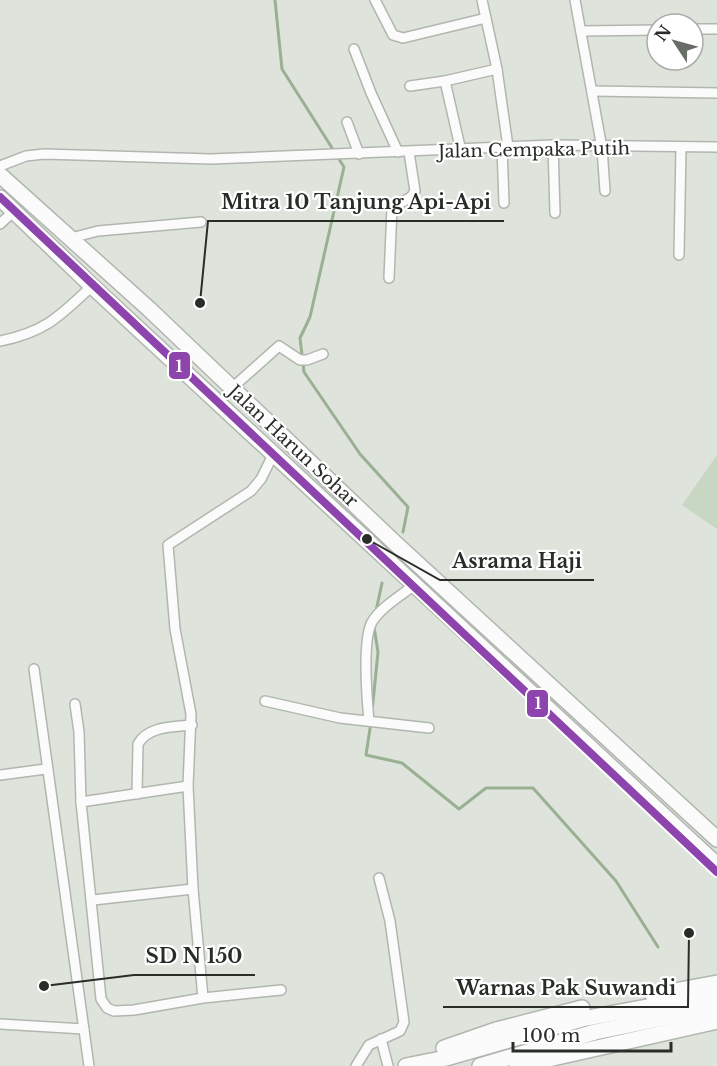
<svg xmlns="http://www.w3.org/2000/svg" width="717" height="1066" font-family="'Libre Baskerville',serif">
<rect width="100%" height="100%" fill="#dee4dc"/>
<!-- green -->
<path fill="#c7d7c2" d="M717,455V529L682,505Z"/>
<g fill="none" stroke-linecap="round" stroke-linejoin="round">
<!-- stream -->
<g stroke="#9ab092" stroke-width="3">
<path d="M275,0L282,69L334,151"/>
<path d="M337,156L344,167L310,317L300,338L304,372L360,454L408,507L403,532"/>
<path d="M376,611L382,583"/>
<path d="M372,712L378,652L374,627"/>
<path d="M371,722L366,755L402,763L459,809L486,788H533L616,881L658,947"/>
</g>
<!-- minor casing -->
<g stroke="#b1b6af" stroke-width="12">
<g id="minor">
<path d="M375,0L393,35L403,38L486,18"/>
<path d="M482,0L497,69L508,147"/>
<path d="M575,0L602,148L605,191"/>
<path d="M693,29H717"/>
<path d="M581,31L657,30"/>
<path d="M354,49L371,93L398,152"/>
<path d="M410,86L445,81"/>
<path d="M592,91L717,93"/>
<path d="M347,122L359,154"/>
<path d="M553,145L555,213"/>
<path d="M502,147L504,203"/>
<path d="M461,151L445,81L497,69"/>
<path d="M0,166L26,156L44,154L211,159L553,145L717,147"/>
<path d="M0,224L14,211"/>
<path d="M71,238L98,231L201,222"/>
<path d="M679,255L681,147"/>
<path d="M389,278L392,208L411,197L415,191L409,152"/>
<path d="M0,341C45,332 59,317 92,286"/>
<path d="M232,388L279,346L300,360H307L323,354"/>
<path d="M34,669L89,1066"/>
<path d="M265,701L340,718L429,728"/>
<path d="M75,704L79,732L81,802"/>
<path d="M369,721C367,699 362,640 372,622C381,607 401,596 414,585"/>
<path d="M0,775L46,769"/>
<path d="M188,786L191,714L175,629L168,545L251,491L261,479L273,455"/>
<path d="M137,794L138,744C148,726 173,727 192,725"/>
<path d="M93,900L193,889"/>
<path d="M203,998L193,889L188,786L81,802L101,999L107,1008L114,1011L134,1010L203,998L281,990"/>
<path d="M0,1024L84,1029"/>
<path d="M381,1039L388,1066"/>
<path d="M356,1066L369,1045L400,1031L404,1022L390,921L379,878"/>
</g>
</g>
<!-- trunk casing -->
<g stroke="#b1b6af" stroke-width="18">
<g id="trunk">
<path d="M0,175L149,309L396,544L717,839"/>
<path d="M0,198L92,286L717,865"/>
<path d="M653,995L717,983"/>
<path d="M444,1048L496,1030L582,1008"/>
<path d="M406,1066L446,1058L582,1019L717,994"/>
<path d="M480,1066L595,1032L717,1007"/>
<path d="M517,1066L717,1021"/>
</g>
</g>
<!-- minor -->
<use href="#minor" stroke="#fafbfa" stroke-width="9"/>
<!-- trunk -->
<use href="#trunk" stroke="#fafbfa" stroke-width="15"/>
<!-- rail-1 casing -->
<g stroke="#fff" stroke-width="12">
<path id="rail-1" d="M0,197L717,872"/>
</g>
<!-- rail-1 -->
<use href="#rail-1" stroke="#8e44ad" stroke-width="8"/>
</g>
<g text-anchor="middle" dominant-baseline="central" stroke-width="4.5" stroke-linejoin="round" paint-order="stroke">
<!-- street labels -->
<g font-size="18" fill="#282d27" stroke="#fff">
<text transform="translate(534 150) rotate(-1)">Jalan Cempaka Putih</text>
<text transform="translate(293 446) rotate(43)">Jalan Harun Sohar</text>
</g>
</g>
<!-- callouts -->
<path fill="none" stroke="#282d27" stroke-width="2" d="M200 303L208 221H504M367 539L440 580H594M44 986L134 975H255M689 933L688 1007H443"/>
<g fill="#282d27" stroke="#fff" stroke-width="2">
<circle cx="200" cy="303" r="6"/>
<circle cx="367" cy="539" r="6"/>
<circle cx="44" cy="986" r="6"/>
<circle cx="689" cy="933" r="6"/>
</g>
<g font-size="20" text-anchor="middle" font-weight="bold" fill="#282d27" stroke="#fff" stroke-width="4.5" stroke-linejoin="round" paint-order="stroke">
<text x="356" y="209">Mitra 10 Tanjung Api-Api</text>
<text x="517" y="568">Asrama Haji</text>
<text x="194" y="963">SD N 150</text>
<text x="566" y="995">Warnas Pak Suwandi</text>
</g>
<g stroke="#fff" stroke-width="2">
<rect x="168" y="351" width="23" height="29" rx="6" fill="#8e44ad"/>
<rect x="526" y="689" width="23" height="29" rx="6" fill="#8e44ad"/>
</g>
<g font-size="16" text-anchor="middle" font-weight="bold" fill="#fff">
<text x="179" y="372">1</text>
<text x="538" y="709">1</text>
</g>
<!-- north arrow -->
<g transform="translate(675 42) rotate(306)"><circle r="28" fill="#ffffff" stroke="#a9aba9" stroke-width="1.5"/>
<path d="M0-4.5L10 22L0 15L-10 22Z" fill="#686d66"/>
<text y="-9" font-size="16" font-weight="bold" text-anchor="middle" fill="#282d27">N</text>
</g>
<!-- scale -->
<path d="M513 1042v9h158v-9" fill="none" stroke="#282d27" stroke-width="3"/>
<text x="522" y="1042" font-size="18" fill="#282d27" stroke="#ffffff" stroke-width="4.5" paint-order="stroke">100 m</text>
</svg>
